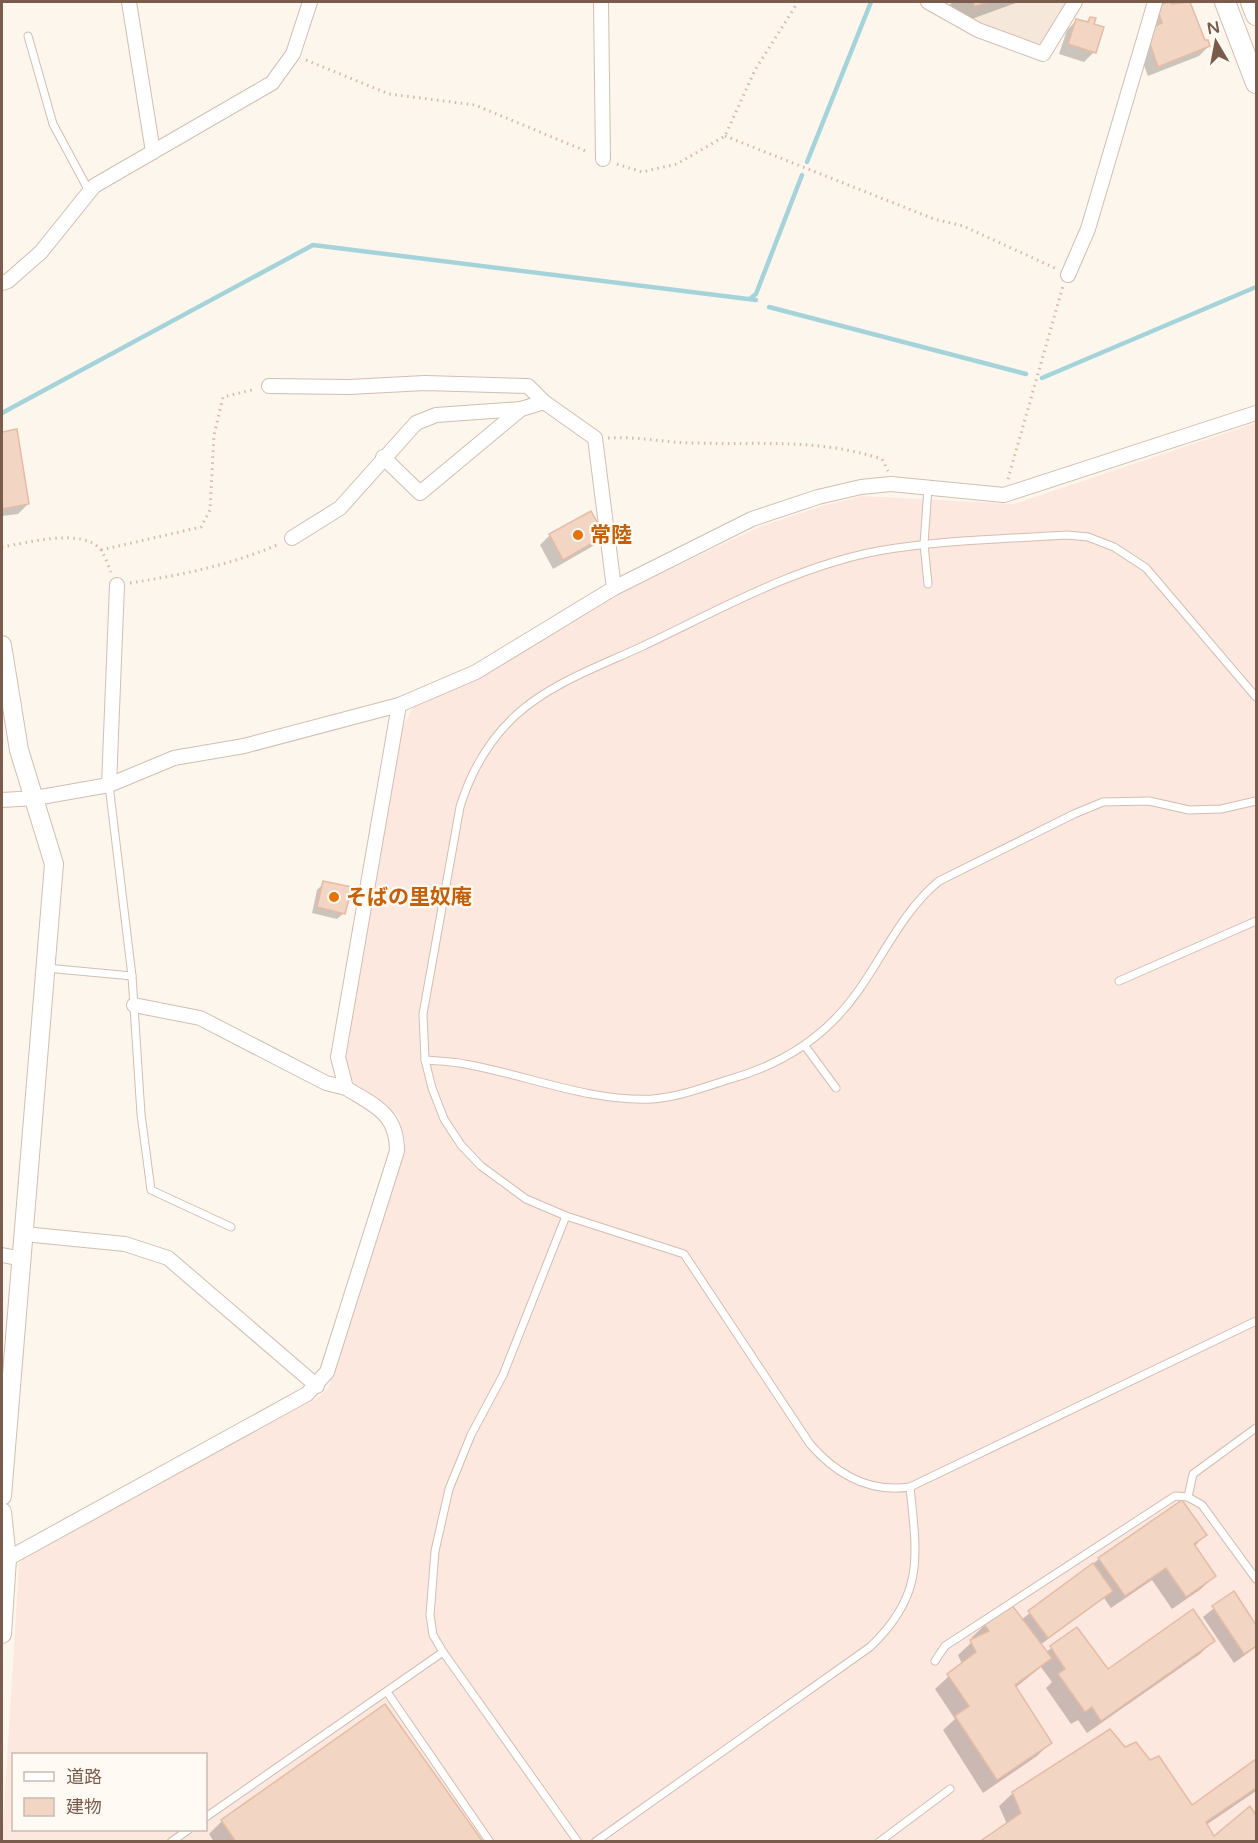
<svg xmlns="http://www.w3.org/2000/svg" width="1258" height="1843" font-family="'Varela Round','Noto Sans JP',sans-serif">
<rect width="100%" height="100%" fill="#fdf6ec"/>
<!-- residential -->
<path fill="#f5e8da" d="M928,2H1075L1043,54Z"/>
<!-- commercial -->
<path fill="#fde8e0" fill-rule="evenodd" d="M1256,423V1841L2,1842L19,1564L27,1553L319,1397L329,1387L406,1142L398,1115L354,1083L346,1072L343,1057L400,733L413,707L482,677L627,590L759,527L822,506L863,496L1014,504ZM14,1754H206V1830H14Z"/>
<!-- shadow -->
<g fill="#0003">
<path d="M953,2H1019L955,25L950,12L944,10Z"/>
<path d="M1184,2H1188L1204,42L1209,46L1199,56L1148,76L1140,55L1153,15L1163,5L1170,6Z"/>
<path d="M1090,18L1094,52L1084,62L1059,54L1067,30L1077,20L1085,23Z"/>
<path d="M16,431L28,504L18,514L2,516V433Z"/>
<path d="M550,535L603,536L593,546L553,569L540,545Z"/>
<path d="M324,883L344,913L337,919L312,913L317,890Z"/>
<path d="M1205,1535L1194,1547L1214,1576L1201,1589L1172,1609L1152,1580L1111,1608L1104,1598L1040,1645L1046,1652L1077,1629L1107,1671L1213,1641L1200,1654L1087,1733L1078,1720L1071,1724L1046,1688L1052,1682L1041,1667L1015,1688L1050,1743L1037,1756L983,1793L943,1730L955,1719L935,1689L962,1664L958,1655L973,1641L971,1638L985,1625L1021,1620L1099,1559Z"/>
<path d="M1233,1593L1256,1628V1647L1234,1663L1203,1617Z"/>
<path d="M1125,1749L1150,1762L1191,1807L1256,1760V1791L1206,1825L1214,1838L1250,1809L1256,1817V1842H981L1007,1824L999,1806L1013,1793Z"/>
<path d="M222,1821L481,1842H214L209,1834Z"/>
</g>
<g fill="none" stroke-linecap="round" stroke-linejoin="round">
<!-- stream -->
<g stroke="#a5d3da" stroke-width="4.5">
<path d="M807,162L871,2"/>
<path d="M751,298L756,294L802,175"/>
<path d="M769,307L1026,374"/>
<path d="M1042,378L1256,287"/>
<path d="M2,413L313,245L756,300"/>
</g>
</g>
<!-- building -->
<g fill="#f3d5c3" stroke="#e6bba3" stroke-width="1.5">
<path d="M973,2H988L975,6Z"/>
<path d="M1170,2L1171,4L1190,2L1205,40H1208L1210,46L1158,67L1150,44L1155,26L1162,23L1159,14L1162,4Z"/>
<path d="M1090,17L1096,18L1094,24L1104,27L1096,53L1068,44L1076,19L1088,22Z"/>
<path d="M17,429L29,504L2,509V432Z"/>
<path d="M591,511L605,536L563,560L549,534Z"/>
<path d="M323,881L352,887L345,914L317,907Z"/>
<path d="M1182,1500L1207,1535L1194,1544L1216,1576L1186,1597L1166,1568L1125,1596L1098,1558Z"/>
<path d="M1093,1563L1113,1591L1048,1638L1028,1611Z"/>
<path d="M1234,1591L1256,1625V1646L1244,1654L1212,1606Z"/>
<path d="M1011,1604L1052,1658L1015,1685L1052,1743L997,1780L955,1716L969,1706L947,1674L976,1652L970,1640L989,1631L984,1624Z"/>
<path d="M1193,1609L1215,1641L1101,1721L1092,1707L1085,1712L1058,1674L1065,1669L1050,1646L1077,1627L1108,1669Z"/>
<path d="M385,1704L483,1842H236L221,1820Z"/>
<path d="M1110,1729L1125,1747L1136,1742L1150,1760L1159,1756L1192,1805L1256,1759V1788L1206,1822L1214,1836L1250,1806L1256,1815V1842H979L1021,1813L1012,1792Z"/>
</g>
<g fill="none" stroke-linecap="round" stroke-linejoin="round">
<!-- service casing -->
<g stroke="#d1beb0" stroke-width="9">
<g id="service">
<path d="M28,36L53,124L89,191"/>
<path d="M928,488L924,544L928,584"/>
<path d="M1256,697L1146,568L1114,547L1088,537L1067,535C1004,539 940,540 878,551C794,567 719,610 643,646C600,666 551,683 516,715C488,741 471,771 460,807L423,1014L425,1060L432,1088L444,1119L461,1145L481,1166L526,1199L566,1216L684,1254L810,1444C836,1474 869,1493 910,1487L1256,1321"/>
<path d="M109,785L132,976L141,1114L151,1190L231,1227"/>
<path d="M46,968L132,976"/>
<path d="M1119,981L1256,921"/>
<path d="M805,1046L836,1088"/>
<path d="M425,1060C438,1061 452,1061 465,1064C527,1075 589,1102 652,1099C679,1097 702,1088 727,1080C767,1069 803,1051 833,1021C875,980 893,919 939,881L1074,814L1103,802L1149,801L1189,810L1221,809L1256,801"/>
<path d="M566,1216L503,1375L471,1435L449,1489L435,1551L430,1615L433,1635L443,1652L578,1842"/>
<path d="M1188,1497L1193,1474L1256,1428"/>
<path d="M935,1661L945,1646L1175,1496L1188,1497L1202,1505L1256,1579"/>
<path d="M387,1692L490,1842"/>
<path d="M206,1817L443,1652"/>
<path d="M171,1842L188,1830"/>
<path d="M595,1842L870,1647C925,1595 917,1556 910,1487"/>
<path d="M879,1842L950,1789"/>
</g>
</g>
<!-- minor casing -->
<g stroke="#d1beb0" stroke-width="16">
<g id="minor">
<path d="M129,2L153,152"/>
<path d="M601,2L603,159"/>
<path d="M928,2L978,30L1043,54L1075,2"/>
<path d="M1068,275L1088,229L1155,2"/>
<path d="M2,283L8,281L41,252L94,186L272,83L293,54L310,2"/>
<path d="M269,386L349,387L425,383L528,386L544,402L595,438L614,588"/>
<path d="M383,457L420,493L521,409"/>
<path d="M292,538L340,508L416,423L436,415L521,409L544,402"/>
<path d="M109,785L117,585"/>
<path d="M2,800L35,798L109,785L174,758L244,746L399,705L476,672L614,588L752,519L818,497L861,487L891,484L1004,495L1256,413"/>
<path d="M134,1005L200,1018L326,1083L346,1088"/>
<path d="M24,1234L125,1244L168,1258L317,1386"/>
<path d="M2,1255L22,1259"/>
<path d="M2,1557L7,1559L307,1394L327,1372L397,1151C397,1113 375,1106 346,1088L338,1057L399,705"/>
</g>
</g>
<!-- tertiary casing -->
<g stroke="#d1beb0" stroke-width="20">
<g id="tertiary">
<path d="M2,645L19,750L54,864L2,1496"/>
<path d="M2,1512L7,1559L2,1634"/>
</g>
</g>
<!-- secondary casing -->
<g stroke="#d6c0b0" stroke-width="22">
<g id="secondary">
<path d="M1225,2L1256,83"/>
<path d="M1251,2L1256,15"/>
</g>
</g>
<!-- path -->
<g stroke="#d9b8a5" stroke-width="3" stroke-dasharray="1.5 4.5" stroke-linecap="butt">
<path d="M306,60L389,94L475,105L588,152"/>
<path d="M725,136L934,219L963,226L1057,269"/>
<path d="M617,164L642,172L677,164L725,136L755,70L798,2"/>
<path d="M608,438C638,436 665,443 695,443C762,445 816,438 882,459L888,471"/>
<path d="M1008,479L1063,286"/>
<path d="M2,547C27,543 83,527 101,550C105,556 108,565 111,572"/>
<path d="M101,550L201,527L210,510L214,435L223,397L256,389"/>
<path d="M130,583C182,575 231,565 279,544"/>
</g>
<!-- service -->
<use href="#service" stroke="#fff" stroke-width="7"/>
<!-- minor -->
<use href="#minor" stroke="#fff" stroke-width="14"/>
<!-- tertiary -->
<use href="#tertiary" stroke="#fff" stroke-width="18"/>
<!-- secondary -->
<use href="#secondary" stroke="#fff" stroke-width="20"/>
</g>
<!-- markers -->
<g fill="#e8710a" stroke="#fffaf3" stroke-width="2">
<circle cx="578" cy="535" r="6"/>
<circle cx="334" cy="897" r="6"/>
</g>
<g text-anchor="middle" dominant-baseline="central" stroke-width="4.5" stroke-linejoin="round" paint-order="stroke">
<!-- food labels -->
<g font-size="21" font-weight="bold" fill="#c56008" stroke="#fffaf3" text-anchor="start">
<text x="590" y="535">常陸</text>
<text x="346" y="897">そばの里奴庵</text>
</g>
</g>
<!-- border -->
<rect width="1258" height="1843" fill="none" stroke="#7a5c4d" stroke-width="6"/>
<!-- legend -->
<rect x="12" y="1753" width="195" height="78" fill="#fffaf3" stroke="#cabbb1" stroke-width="1.5"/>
<rect x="24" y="1772" width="30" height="9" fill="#ffffff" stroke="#cabbb1" stroke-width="1.5"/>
<text x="66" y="1783" font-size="18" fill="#7a5c4d">道路</text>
<rect x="24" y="1798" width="30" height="18" fill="#f3d5c3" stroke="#cabbb1" stroke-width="1.5"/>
<text x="66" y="1813" font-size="18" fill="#7a5c4d">建物</text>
<!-- north arrow -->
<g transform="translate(1216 42) rotate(350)" stroke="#fffaf3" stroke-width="4.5" paint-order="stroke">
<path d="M0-4.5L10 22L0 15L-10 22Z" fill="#7a5c4d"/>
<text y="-9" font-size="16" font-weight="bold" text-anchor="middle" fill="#7a5c4d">N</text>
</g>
</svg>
